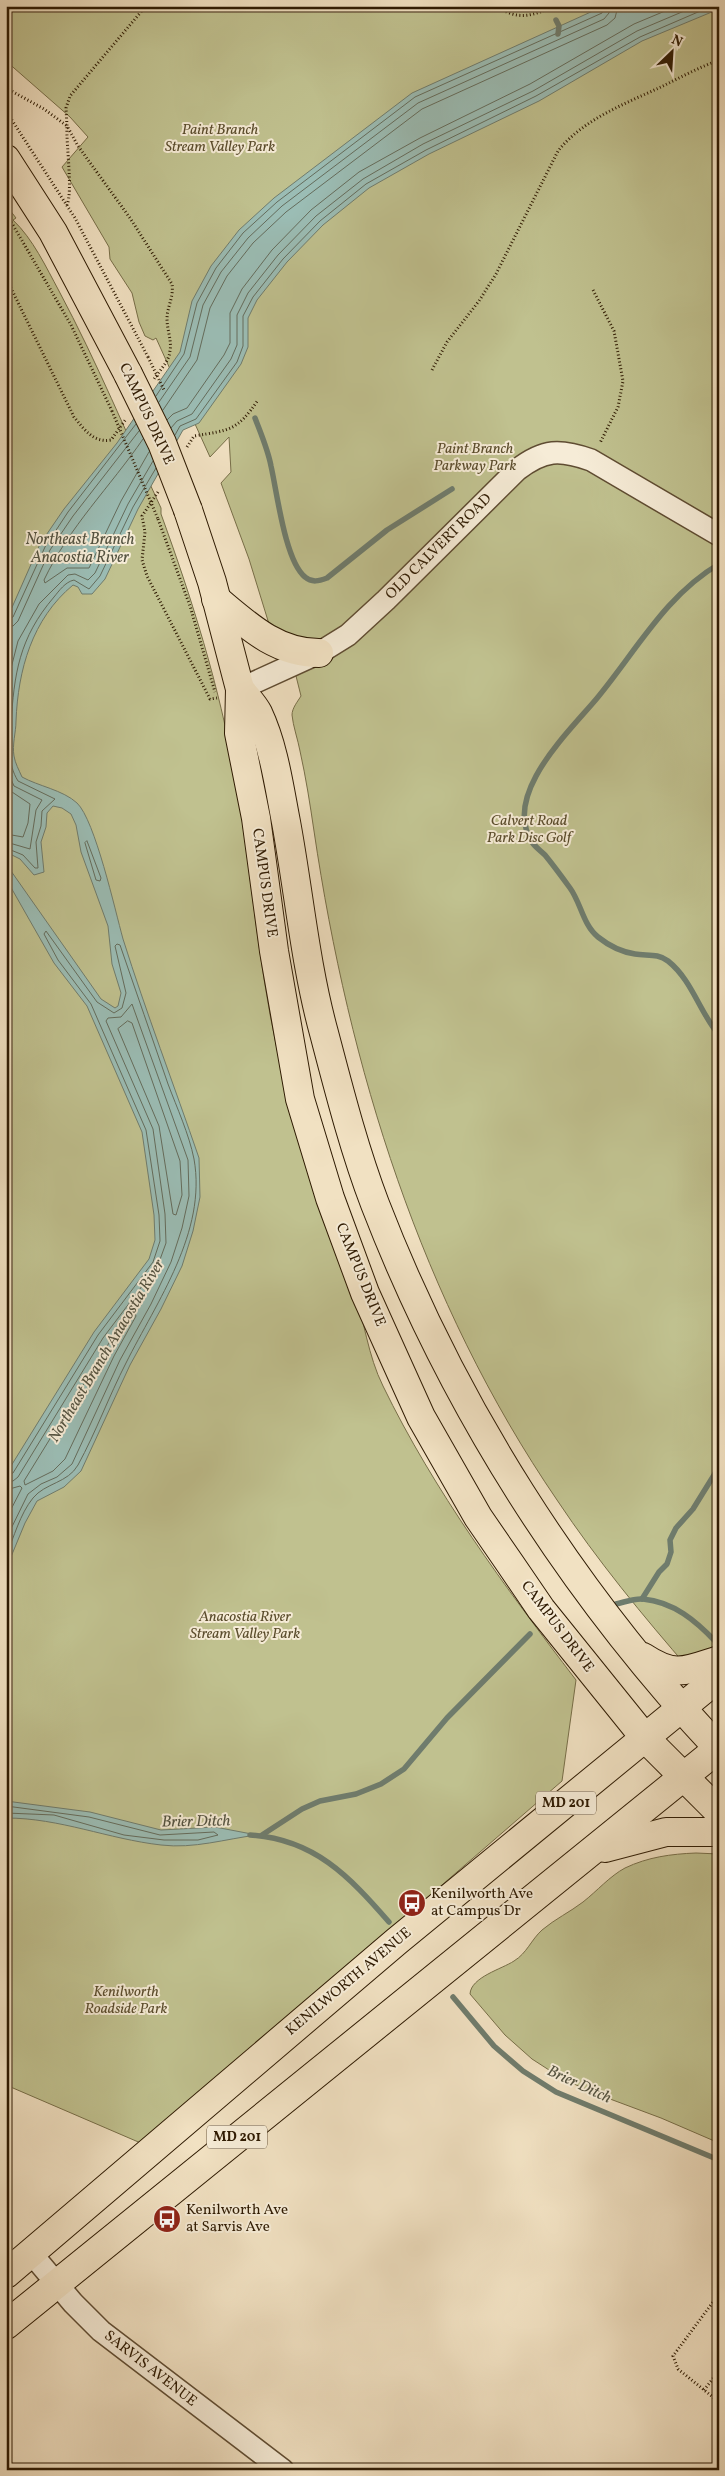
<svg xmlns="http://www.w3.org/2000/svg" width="725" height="2476" font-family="Vollkorn,serif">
<rect width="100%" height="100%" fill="#f1e1c2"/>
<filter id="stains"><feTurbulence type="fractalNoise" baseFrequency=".004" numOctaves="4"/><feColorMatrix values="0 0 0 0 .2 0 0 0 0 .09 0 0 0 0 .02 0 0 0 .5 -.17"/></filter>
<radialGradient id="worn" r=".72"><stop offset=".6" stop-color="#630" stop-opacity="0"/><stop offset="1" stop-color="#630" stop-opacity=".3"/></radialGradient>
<!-- green -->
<g fill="#c0c18f" stroke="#776e48">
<path d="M6,6H719V1667L690,1670C643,1616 597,1560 557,1500C421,1301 349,1068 314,831C310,804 306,778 300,751C298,740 293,726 292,715C292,708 298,701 301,696L285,632L269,624L249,559L221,483L231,472L229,437L210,457L156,338L153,340L145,336L139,322L132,293L110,259L109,247L62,167L88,137L70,117L6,61Z"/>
<path d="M6,205L16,218L13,220C33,239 46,267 59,291C97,362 127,435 161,508V514C192,599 219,685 235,775C251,866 257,958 277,1049C295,1131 327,1209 354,1289C364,1320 368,1356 383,1386C434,1491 505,1587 576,1680L562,1781L143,2144L6,2085Z"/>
<path d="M696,1853L719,1854V2143L661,2118L594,2093L563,2079L532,2059L505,2035L470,1994C471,1977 502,1969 514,1961C527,1953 531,1940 542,1930C555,1919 570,1912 583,1902C597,1891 610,1876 625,1868C648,1857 671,1854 696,1853Z"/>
</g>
<!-- water -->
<g fill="#9bbdb5" stroke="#6f7c6d">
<path d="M604,6H719V9L642,41L539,101L429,154L369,188L323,225L287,262L257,300L248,318V347L241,364L199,423L183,430L138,509L105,579L92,594H82L78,587L73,585C32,619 18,670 16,721C16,732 12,745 14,756C15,763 19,770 22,777C38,786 63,790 77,803C95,820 115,910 123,939C146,1012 174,1085 199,1158L200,1197L193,1231L182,1266L161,1309L130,1365L81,1471L64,1487L37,1501L25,1523L8,1564L6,1601V1474L94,1332L149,1259L155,1240L154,1215L142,1132L87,1006L54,963L9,884L6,879V860L11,871L101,999L115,1008L118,1006L121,993L112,964L108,926L81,852L76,825L71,814L62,808L53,806L47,813L46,827L41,842L44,872L34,875L20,859L8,853L6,855V621L40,544L64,509L117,443L180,352L192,301L211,266L239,230L274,198L412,93Z"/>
<path d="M6,1801L90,1812L161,1830L215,1827L257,1835C225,1839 194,1849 161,1845C108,1839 60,1818 6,1818Z"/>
</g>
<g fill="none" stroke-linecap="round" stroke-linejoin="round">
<!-- shore -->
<g stroke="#646c5c" stroke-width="1">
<path d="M156,396L184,354L197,303L216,268L243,233L277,202L415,97L602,13L604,6"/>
<path d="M159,402L190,357L203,305L221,272L248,238L282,206L418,103L604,19L609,13L611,6"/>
<path d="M163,410L197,360L210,308L227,276L253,243L286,212L422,109L607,25L615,18L618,6"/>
<path d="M167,420L173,414L187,408L224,355L230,343V313L242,289L272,250L311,210L359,172L420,138L530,84L634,24L677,6"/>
<path d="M171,428L177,421L192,414L231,359L237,345V315L248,293L278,255L316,216L363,179L423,144L533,91L637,31L696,6"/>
<path d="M175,435L180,426L196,419L237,362L243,346V316L253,297L283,259L320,221L366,184L426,150L536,96L640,37L712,6"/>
<path d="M143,439C110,487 69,527 44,580L45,583L67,568H89L121,501L149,452"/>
<path d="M6,620L13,617L45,547L68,512L136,424"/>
<path d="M6,627L13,626L18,621L50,550L73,516L139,431"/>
<path d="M6,688L18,641L39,604L68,575L75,574L88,580L95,573L128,504L153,461"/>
<path d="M6,768L14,786L42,800L36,810L30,849L6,842"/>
<path d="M6,788L30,804L28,823L23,837L6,834"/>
<path d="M87,841L101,878L100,881L96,880L85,843Z"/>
<path d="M6,848L23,855L35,868H38L36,842L41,826L42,811L55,799L18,781C7,763 10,746 11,725C14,674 19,638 54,597C59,591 65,582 74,580L89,589L100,576L133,507L156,468"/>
<path d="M128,1021L132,1023L180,1161L182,1195L176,1215L173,1214L159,1126L118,1029Z"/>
<path d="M132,1313H135L136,1316L114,1356L65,1459L53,1471L25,1485L24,1481L109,1343Z"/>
<path d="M6,1476L13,1473L98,1335L153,1262L160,1241L159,1215L146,1130L91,1004L58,960L44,934L46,931L97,1002L114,1013L122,1008L126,993L115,946L117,944L120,945C136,991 152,1038 168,1084C177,1108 189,1134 194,1159C207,1232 157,1301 126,1363C109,1396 96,1432 78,1465C68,1483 45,1483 33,1498C20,1514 14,1537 6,1556"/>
<path d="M6,1482L13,1481L18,1477L103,1338L158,1265L166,1243L165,1214L153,1129L106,1021L108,1018L121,1017L132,1004L188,1160L189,1196L182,1228L171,1262L151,1304L120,1360L72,1464L57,1477L41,1484L28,1494L6,1539"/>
<path d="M6,1490L20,1486L22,1488L6,1519"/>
<path d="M6,1806L89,1817L160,1835L214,1832L218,1835L198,1840H164L124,1835L54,1815L6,1813"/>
</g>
<!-- stream -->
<g stroke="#6f7c6d" stroke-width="5.5">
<path d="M556,20L559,26L558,34"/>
<path d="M255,418C261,434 268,450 271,466C277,492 285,561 305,577C312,583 319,581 327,578L387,530L452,489"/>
<path d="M719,564C666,595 636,651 598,697C571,730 501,794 532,842C535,847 541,851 545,855C554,866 562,877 570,888C581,903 583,925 598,937C608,945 622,952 635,954C647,956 658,953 668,961C692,980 700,1013 719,1035"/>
<path d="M642,1599L659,1572L667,1564L671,1552L670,1540L676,1528L693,1509L719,1467"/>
<path d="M616,1604C625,1602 635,1598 643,1599C674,1602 696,1621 716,1642"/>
<path d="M250,1835C314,1839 349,1876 389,1922"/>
<path d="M262,1835L302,1809L320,1801L356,1794L381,1784L404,1769L447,1718L530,1634"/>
<path d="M453,1997L494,2046L523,2071L556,2092L719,2160"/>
</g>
<!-- minor casing -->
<g stroke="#5f4c32" stroke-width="24">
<g id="minor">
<path d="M240,689L319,653L348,635L386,600L517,470C544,449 560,449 591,460L719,535"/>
<path d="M31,2253L73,2303L101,2331L283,2470"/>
</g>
</g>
<!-- major casing -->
<g stroke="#2e1a02" stroke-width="30">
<g id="major">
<path d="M6,159L53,232L128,374"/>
<path d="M188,510L212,582L240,689L239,733L256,818L274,951L300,1099L330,1198L365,1293L421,1417L478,1517L511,1565L541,1609L645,1738L719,1812"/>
<path d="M216,599C247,625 276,653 319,653"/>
<path d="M240,689C246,697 254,705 258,713C274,747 279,786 286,822C299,892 305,964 324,1033C339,1090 354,1149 375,1204C453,1406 571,1591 719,1749"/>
<path d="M643,1657C675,1678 685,1671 719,1660"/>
<path d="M605,1848L666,1832H719"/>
<path d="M6,2274L397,1941L719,1677"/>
<path d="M6,2325L719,1748"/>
</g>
</g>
<!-- path -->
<g stroke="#2e1a02" stroke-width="3" stroke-dasharray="1 2.5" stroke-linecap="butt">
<path d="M146,6L70,96L66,108L67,126L78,146L130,218L172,284C174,297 167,307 167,319C167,330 172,341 170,351C169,362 159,371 154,379"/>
<path d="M497,6C517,21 533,16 554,6"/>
<path d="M6,88L44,109L67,126C66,145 73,191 67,205"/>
<path d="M6,111L75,218L148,357"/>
<path d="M6,213L71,325L112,411"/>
<path d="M6,278L74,417C84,429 93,443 111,440L126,419"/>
<path d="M593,290L614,331L623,381L618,407L600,443"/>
<path d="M432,370L447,342L479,301L496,274L558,151C583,119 627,103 663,86C681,77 700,67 719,60"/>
<path d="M187,447L194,436C230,430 237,431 258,400"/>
<path d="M158,492L142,516L145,532L142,560L147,576L210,699L217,698"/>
<path d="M158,519L190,606L215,692"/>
<path d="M6,1322V1345"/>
<path d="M719,2294L673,2356L678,2369L719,2402"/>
<path d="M704,2390L719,2371"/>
</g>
<!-- minor -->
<use href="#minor" stroke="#f6ecd7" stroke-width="21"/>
<!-- major -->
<use href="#major" stroke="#f1e1c2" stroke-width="28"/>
<!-- major-bridge casing -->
<g stroke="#2e1a02" stroke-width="30" stroke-linecap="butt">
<path id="major-bridge" d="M128,374L162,443L188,510"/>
</g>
<!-- path-bridge -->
<g stroke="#2e1a02" stroke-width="3" stroke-dasharray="1 2.5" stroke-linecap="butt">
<path d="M148,357L164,390"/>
<path d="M112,411L158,519"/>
</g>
<!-- major-bridge -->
<use href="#major-bridge" stroke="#f1e1c2" stroke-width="28"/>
</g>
<!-- icons -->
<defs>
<g id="bus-disc" transform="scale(1.4375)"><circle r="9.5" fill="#8f2418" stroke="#f6ecd7"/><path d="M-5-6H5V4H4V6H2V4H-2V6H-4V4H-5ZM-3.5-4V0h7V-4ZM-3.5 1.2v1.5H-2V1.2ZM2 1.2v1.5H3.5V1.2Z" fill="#fff"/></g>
</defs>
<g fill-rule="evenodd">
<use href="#bus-disc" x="412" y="1903"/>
<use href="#bus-disc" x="167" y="2219"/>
</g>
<g text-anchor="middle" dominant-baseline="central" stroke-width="4" stroke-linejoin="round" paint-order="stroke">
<!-- shield labels -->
<g fill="#f6ecd7" stroke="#6a5942" stroke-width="1">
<rect x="536" y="1791.5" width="60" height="23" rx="4"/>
<rect x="207" y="2125.5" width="60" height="23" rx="4"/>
</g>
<g font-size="14" font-weight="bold" fill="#2e1a02">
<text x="566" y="1803">MD 201</text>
<text x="237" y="2137">MD 201</text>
</g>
<!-- park labels -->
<g font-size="15" font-style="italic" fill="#5a4c2c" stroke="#f6ecd7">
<text x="220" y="130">Paint Branch<tspan x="220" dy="17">Stream Valley Park</tspan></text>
<text x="475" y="449">Paint Branch<tspan x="475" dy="17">Parkway Park</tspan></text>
<text x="529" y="821">Calvert Road<tspan x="529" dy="17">Park Disc Golf</tspan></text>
<text x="245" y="1617">Anacostia River<tspan x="245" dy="17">Stream Valley Park</tspan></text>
<text x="126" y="1992">Kenilworth<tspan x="126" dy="17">Roadside Park</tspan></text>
</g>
<!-- street labels -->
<g font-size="15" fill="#2e1a02" stroke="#f6ecd7">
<text transform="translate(146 414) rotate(65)">CAMPUS DRIVE</text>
<text transform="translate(439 547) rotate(-45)">OLD CALVERT ROAD</text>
<text transform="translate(264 883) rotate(82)">CAMPUS DRIVE</text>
<text transform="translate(360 1275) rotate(68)">CAMPUS DRIVE</text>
<text transform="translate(557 1627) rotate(53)">CAMPUS DRIVE</text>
<text transform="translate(349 1982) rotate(-40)">KENILWORTH AVENUE</text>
<text transform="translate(150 2369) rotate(38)">SARVIS AVENUE</text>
</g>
<!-- poi labels -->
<g font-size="15" fill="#2e1a02" stroke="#f6ecd7" text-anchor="start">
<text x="431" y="1894">Kenilworth Ave<tspan x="431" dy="17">at Campus Dr</tspan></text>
<text x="186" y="2210">Kenilworth Ave<tspan x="186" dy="17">at Sarvis Ave</tspan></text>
</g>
<!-- water labels -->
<g font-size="16" font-style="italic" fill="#545341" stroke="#f6ecd7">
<text x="80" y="540">Northeast Branch<tspan x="80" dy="18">Anacostia River</tspan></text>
<text transform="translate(107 1351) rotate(-59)">Northeast Branch Anacostia River</text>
<text transform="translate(196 1822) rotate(-1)">Brier Ditch</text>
<text transform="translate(579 2085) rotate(25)">Brier Ditch</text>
</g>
</g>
<!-- margin -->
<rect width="725" height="2476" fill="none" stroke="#f1e1c2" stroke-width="25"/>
<rect x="8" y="8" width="710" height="2461" fill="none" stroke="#2e1a02" stroke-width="2.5"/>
<rect x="12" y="12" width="700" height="2451" fill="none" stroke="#2e1a02"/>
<!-- north arrow -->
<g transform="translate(672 52) rotate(25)" stroke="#f6ecd7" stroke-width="4" paint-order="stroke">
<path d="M0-4L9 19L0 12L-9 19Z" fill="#2e1a02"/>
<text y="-8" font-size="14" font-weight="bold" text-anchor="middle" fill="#2e1a02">N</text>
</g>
<rect width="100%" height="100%" filter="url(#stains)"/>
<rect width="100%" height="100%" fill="url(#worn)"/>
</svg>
